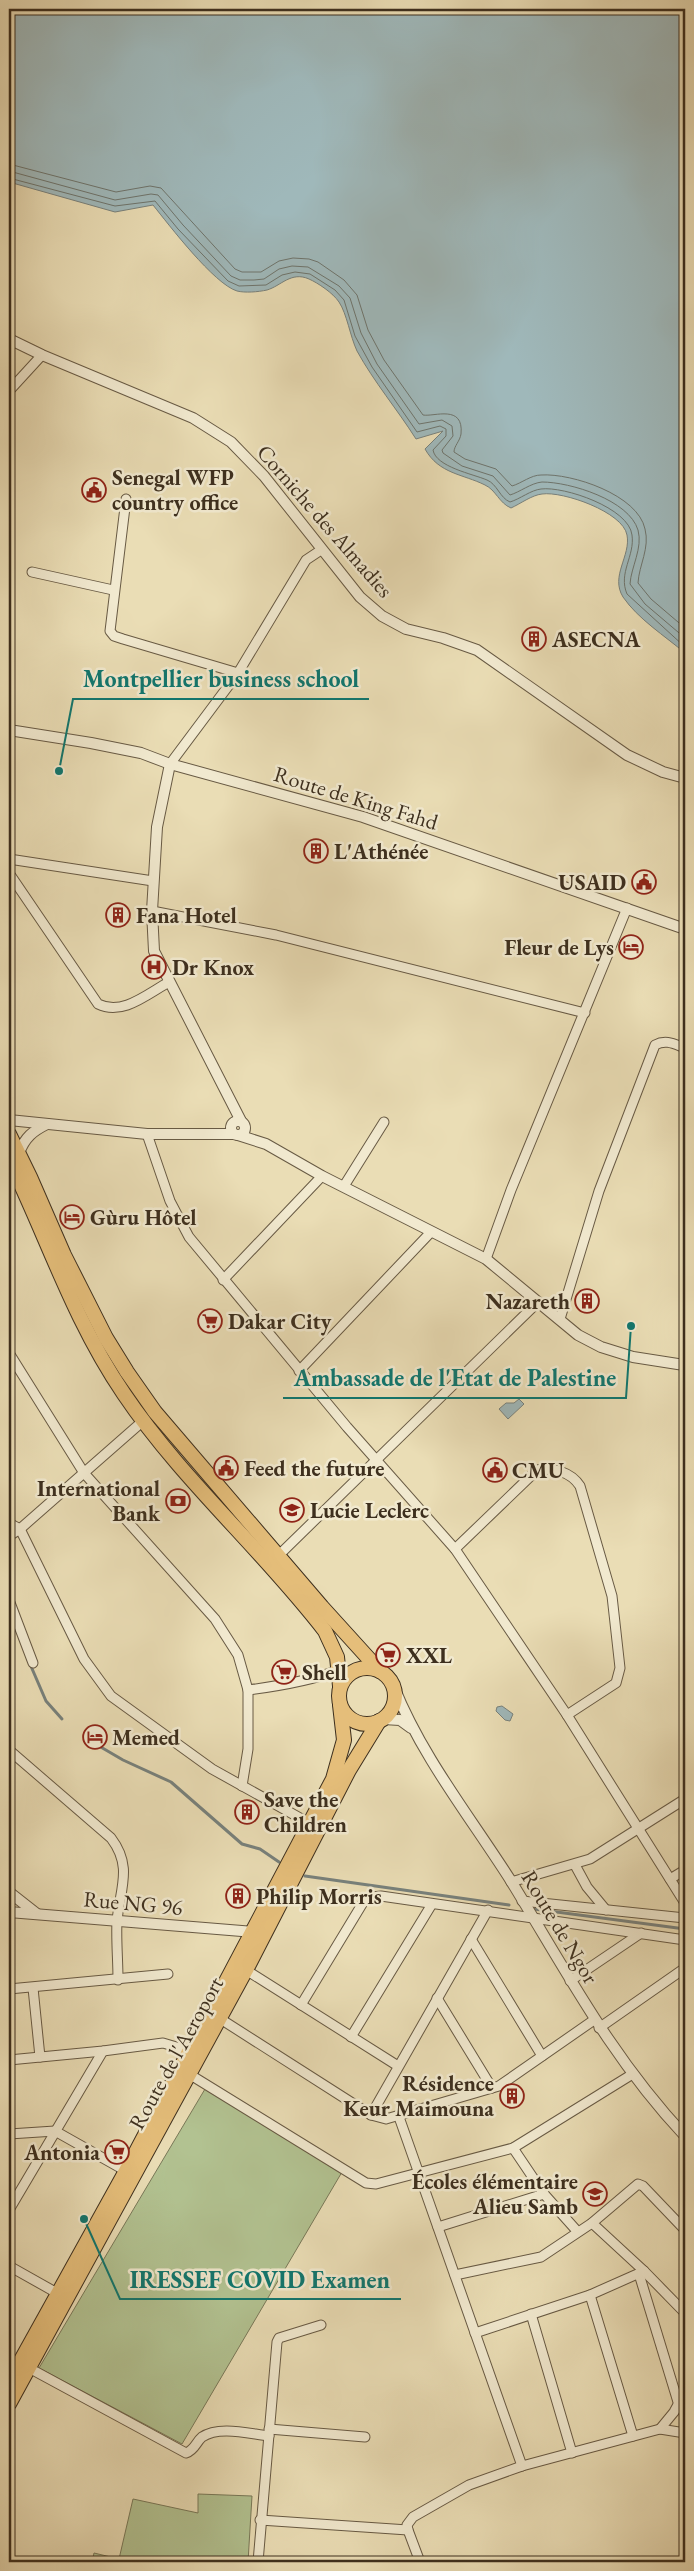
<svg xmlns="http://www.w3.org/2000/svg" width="694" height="2571" font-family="'EB Garamond',serif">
<rect width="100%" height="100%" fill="#eaddb5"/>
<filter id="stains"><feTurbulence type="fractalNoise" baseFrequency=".004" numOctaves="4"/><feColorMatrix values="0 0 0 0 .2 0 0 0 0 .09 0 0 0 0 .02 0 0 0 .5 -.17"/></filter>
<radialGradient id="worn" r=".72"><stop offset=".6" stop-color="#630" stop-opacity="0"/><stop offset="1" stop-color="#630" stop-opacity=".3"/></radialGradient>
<!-- green -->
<g fill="#b2c291" stroke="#787858">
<path d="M205,2089L342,2172L182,2444L39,2368Z"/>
<path d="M198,2494L252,2496L248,2562H92L94,2553L119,2559L133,2499L198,2513Z"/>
</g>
<!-- water -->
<g fill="#9fb8ba" stroke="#78817c">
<path d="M9,9H685V653C665,636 638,619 623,597C610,576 631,556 627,535C623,512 563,491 542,494C532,495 520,504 511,508C499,503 496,490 485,485C463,474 439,474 425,449L443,431L416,439C397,409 374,382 357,351C350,336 347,314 339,302C333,293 318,283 309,279C291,271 281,286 267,290C258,292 245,293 237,291C214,284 169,225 153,205L115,212L9,182Z"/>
<path d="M519,1399L524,1404L508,1419L499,1409L506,1403H514Z"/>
<path d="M502,1706L513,1714L510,1721L505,1720L496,1711L497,1707Z"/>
</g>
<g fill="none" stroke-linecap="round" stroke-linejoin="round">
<!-- shore -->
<g stroke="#6e746c" stroke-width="1">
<path d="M9,164L116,192L150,186L161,188L235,269L242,272H261L279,261L293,258L309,259L318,262L344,280L357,295L368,330L384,360L423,415C434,417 464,404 461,434C460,441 454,446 454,452L465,459L496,469L512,486C522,483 531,475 541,475C572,473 638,495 645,529C650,548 639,565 638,583L651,599L685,628"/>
<path d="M9,171L115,200L151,194L158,195L183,225L231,276L240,280H254L264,279L279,269L292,266L308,267L339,286L350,298L361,333L377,364L419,424L442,420L452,426L453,436L442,450L443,453L462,466L493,476L510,495C520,492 531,483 542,482C570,482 629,500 638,530C643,548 631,567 630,584L645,604L685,638"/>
<path d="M9,178L115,206L155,201L178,229L228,281L239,286L266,285L282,275L295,272L310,274L335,290L344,300L355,336L372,367L417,432L440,426L446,429V436L433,450C436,467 473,474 487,480C497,484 500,498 510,502C520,499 531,490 541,489C564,486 629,508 632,535C635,556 618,573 627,594L685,647"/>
</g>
<!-- stream -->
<g stroke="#78817c" stroke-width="3">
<path d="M30,1664L46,1701L62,1719"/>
<path d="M99,1746L123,1760L171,1782L242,1844L260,1849L279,1862"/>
<path d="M305,1876L509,1905"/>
<path d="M534,1909L685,1929"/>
</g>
<!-- minor casing -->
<g stroke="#685a44" stroke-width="11">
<g id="minor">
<path d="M9,391L42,355"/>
<path d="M126,499L110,631L114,636L123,639L238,673"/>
<path d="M32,572L113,590"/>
<path d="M170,764L238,673L306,560L321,550"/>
<path d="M9,859L153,881"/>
<path d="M9,873L98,1004C123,1016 147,994 169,982"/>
<path d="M152,911L276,935L585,1013"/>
<path d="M147,1134L170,1201L189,1237L347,1427L455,1549L567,1715L685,1903"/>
<path d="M344,1186L384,1122"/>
<path d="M486,1259L511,1190L627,908"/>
<path d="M223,1280L322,1176"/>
<path d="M560,1319L599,1191L655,1045C666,1039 674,1044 685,1048"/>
<path d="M9,1353L84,1473L215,1619L238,1655L248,1690C279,1686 310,1681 339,1670"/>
<path d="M299,1371L431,1232"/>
<path d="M9,1523L20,1529L84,1659L111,1696L212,1769L309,1823"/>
<path d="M9,1536L20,1529L143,1421"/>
<path d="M455,1549L537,1470C553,1467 571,1472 580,1486L612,1596L620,1668L616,1683L567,1715"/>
<path d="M279,1555L538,1302"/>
<path d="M9,1600L33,1663"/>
<path d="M9,1750L111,1838C133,1867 120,1888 117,1921C116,1940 118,1960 118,1980"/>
<path d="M242,1786L248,1749V1690"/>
<path d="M575,1865L587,1887L606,1910"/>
<path d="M670,1879L685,1870"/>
<path d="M511,1882L590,1859L685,1799"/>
<path d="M522,1901L685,1918"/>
<path d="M471,1939L542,2056"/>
<path d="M246,1970L398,2066"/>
<path d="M570,1981L641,1933"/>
<path d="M33,1988L40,2057"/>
<path d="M9,1989L168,1974"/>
<path d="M437,1998L492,2088"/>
<path d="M301,2005L364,1901L372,1897L381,1896L685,1940"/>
<path d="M219,2018L371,2115L386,2119L499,2086L594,2020"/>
<path d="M599,2028L685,1968"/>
<path d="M351,2037L432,1904"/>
<path d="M9,2060L103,2051L163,2043L190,2051"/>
<path d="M189,2074L366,2183L376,2184L513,2148L631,2075"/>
<path d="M371,2115L488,1910"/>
<path d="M399,2117L522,2466"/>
<path d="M9,2134L55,2131L126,2171"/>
<path d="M513,2148L544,2194L577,2231"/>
<path d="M9,2210L103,2051"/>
<path d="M592,2223L644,2271L685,2313"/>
<path d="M438,2227L544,2194"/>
<path d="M9,2266L57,2293"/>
<path d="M639,2274L678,2402"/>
<path d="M455,2275L541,2257L592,2223L638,2184L643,2186L685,2230"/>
<path d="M590,2295L633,2436"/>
<path d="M531,2314L572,2453"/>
<path d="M475,2333L590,2295L644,2271"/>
<path d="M29,2368L186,2453C195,2450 196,2442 202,2437C219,2425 250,2434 269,2436"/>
<path d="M269,2429L365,2437"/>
<path d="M660,2429L685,2433"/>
<path d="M260,2520L408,2530"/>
<path d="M258,2562L277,2342L279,2338L321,2325"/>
<path d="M420,2562L408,2530L407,2525L413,2517L469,2485L522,2466L660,2429L674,2412L685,2392"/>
</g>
</g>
<!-- tertiary casing -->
<g stroke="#685a44" stroke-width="12">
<g id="tertiary">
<path d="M9,339L42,355L193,418L231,442L264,476L360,597L382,616L406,629L443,638L477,650L627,755L663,772L685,778"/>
<path d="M9,730L91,743L141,753L170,764L363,817L685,929"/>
<path d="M170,764L157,827L152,911L154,951L241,1121"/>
<path d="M9,1120L147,1134H233"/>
<circle cx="238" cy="1128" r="7"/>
<path d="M238,1135L266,1144L322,1176L486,1259L578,1335L601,1347L633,1357L684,1365"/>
<path d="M19,1153C25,1137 33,1131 47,1124"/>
<path d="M394,1687C422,1757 471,1818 511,1881C567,1972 611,2057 685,2136"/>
<path d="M383,1719L400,1720L411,1728"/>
<path d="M9,1892L37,1914"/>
<path d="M9,1912L254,1932"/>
</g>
</g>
<!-- trunk casing -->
<g stroke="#3d2f1e" stroke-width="16">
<g id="trunk">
<path d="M9,1134L30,1177L64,1255L106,1338L127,1372L155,1412L322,1607L380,1671"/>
<path d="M9,1159C48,1239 73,1319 124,1394C182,1480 262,1549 325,1631L337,1657L340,1686"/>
<circle cx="367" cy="1696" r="28"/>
<path d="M9,2382L126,2171L333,1779L344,1740L340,1705"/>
<path d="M9,2404L246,1970L349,1770L379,1721"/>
</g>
</g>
<!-- minor -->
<use href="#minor" stroke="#f1e9cf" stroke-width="9"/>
<!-- tertiary -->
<use href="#tertiary" stroke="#f1e9cf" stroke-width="10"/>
<!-- trunk -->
<use href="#trunk" stroke="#e5be7a" stroke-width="14"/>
</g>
<!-- icons -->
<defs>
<g id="civic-ring" transform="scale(1.25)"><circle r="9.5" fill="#f1e9cf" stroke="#8f2418" stroke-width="1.5"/><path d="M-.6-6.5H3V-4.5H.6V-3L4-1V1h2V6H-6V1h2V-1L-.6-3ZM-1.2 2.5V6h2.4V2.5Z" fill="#8f2418"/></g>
<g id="building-ring" transform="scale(1.25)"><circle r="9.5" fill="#f1e9cf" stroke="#8f2418" stroke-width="1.5"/><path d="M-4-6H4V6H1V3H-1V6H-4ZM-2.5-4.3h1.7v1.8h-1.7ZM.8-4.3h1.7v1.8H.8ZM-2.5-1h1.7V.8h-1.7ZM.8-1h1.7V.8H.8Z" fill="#8f2418"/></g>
<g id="hotel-ring" transform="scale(1.25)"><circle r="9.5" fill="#f1e9cf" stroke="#8f2418" stroke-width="1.5"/><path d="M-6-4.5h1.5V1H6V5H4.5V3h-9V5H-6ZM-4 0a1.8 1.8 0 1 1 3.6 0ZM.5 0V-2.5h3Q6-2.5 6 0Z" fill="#8f2418"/></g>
<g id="hospital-ring" transform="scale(1.25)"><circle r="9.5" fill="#f1e9cf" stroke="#8f2418" stroke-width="1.5"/><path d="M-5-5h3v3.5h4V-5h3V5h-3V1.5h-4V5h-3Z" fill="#8f2418"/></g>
<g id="supermarket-ring" transform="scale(1.25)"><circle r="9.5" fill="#f1e9cf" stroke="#8f2418" stroke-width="1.5"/><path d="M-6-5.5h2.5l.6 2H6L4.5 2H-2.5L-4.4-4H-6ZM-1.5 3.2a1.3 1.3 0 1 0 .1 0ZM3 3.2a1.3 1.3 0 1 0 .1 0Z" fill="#8f2418"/></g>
<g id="bank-ring" transform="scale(1.25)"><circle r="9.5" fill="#f1e9cf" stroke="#8f2418" stroke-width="1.5"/><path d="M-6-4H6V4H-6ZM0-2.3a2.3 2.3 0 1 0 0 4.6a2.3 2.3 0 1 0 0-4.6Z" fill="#8f2418"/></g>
<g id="school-ring" transform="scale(1.25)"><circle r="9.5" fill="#f1e9cf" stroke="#8f2418" stroke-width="1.5"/><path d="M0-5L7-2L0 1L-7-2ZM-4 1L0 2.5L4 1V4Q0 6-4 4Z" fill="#8f2418"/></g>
</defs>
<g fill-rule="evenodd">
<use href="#civic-ring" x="94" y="490"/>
<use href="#building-ring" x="534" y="639"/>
<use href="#building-ring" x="316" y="851"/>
<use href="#civic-ring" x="644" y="882"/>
<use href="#building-ring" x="118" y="915"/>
<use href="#hotel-ring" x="631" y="947"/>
<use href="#hospital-ring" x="154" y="967"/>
<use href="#hotel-ring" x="72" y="1217"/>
<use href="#building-ring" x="587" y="1301"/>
<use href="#supermarket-ring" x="210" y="1321"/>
<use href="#civic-ring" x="226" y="1468"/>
<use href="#civic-ring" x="495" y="1470"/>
<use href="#bank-ring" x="178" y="1501"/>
<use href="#school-ring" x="292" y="1510"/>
<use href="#supermarket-ring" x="388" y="1655"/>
<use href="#supermarket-ring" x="284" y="1672"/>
<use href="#hotel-ring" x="95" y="1737"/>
<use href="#building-ring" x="247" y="1812"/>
<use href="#building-ring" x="238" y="1896"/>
<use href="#building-ring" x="512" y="2096"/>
<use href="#supermarket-ring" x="117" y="2152"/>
<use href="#school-ring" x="595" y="2194"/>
</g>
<g text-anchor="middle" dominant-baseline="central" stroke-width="5" stroke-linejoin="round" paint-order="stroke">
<!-- poi labels -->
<g font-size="22" font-weight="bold" fill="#3d2f1e" stroke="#f1e9cf" text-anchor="start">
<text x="112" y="477">Senegal WFP<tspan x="112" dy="25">country office</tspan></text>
<text x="552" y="639">ASECNA</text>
<text x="334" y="851">L'Athénée</text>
<text x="626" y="882" text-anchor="end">USAID</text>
<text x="136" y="915">Fana Hotel</text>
<text x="614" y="947" text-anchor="end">Fleur de Lys</text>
<text x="172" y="967">Dr Knox</text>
<text x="90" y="1217">Gùru Hôtel</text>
<text x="570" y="1301" text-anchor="end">Nazareth</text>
<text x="228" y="1321">Dakar City</text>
<text x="244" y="1468">Feed the future</text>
<text x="512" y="1470">CMU</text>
<text x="160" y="1488" text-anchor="end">International<tspan x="160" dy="25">Bank</tspan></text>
<text x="310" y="1510">Lucie Leclerc</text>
<text x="406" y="1655">XXL</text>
<text x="302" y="1672">Shell</text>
<text x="112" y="1737">Memed</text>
<text x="264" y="1799">Save the<tspan x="264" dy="25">Children</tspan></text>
<text x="256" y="1896">Philip Morris</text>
<text x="494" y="2083" text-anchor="end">Résidence<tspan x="494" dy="25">Keur Maimouna</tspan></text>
<text x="100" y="2152" text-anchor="end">Antonia</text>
<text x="578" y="2181" text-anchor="end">Écoles élémentaire<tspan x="578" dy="25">Alieu Samb</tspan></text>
</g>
<!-- street labels -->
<g font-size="22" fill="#3d2f1e" stroke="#f1e9cf">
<text transform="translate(325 521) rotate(49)">Corniche des Almadies</text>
<text transform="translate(356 798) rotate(17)">Route de King Fahd</text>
<text transform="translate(133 1903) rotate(5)">Rue NG 96</text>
<text transform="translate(560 1927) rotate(59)">Route de Ngor</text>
<text transform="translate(176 2053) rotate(-61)">Route de l'Aeroport</text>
</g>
</g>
<!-- callouts -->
<path fill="none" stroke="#0f766e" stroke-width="2" d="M59 771L73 699H369M631 1326L626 1398H283M84 2219L120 2299H401"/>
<g fill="#0f766e" stroke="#f1e9cf" stroke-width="2">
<circle cx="59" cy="771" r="5"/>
<circle cx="631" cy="1326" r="5"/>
<circle cx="84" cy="2219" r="5"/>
</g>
<g font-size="24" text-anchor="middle" font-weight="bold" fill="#0f766e" stroke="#f1e9cf" stroke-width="5" stroke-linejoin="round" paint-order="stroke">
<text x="221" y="687">Montpellier business school</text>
<text x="455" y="1386">Ambassade de l'Etat de Palestine</text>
<text x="260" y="2288">IRESSEF COVID Examen</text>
</g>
<!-- margin -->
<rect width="694" height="2571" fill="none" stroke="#eaddb5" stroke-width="30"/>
<rect x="10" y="10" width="674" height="2551" fill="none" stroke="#3d2f1e" stroke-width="2.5"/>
<rect x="15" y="15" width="664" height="2541" fill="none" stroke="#3d2f1e"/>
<rect width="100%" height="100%" filter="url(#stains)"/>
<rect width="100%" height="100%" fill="url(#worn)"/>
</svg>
